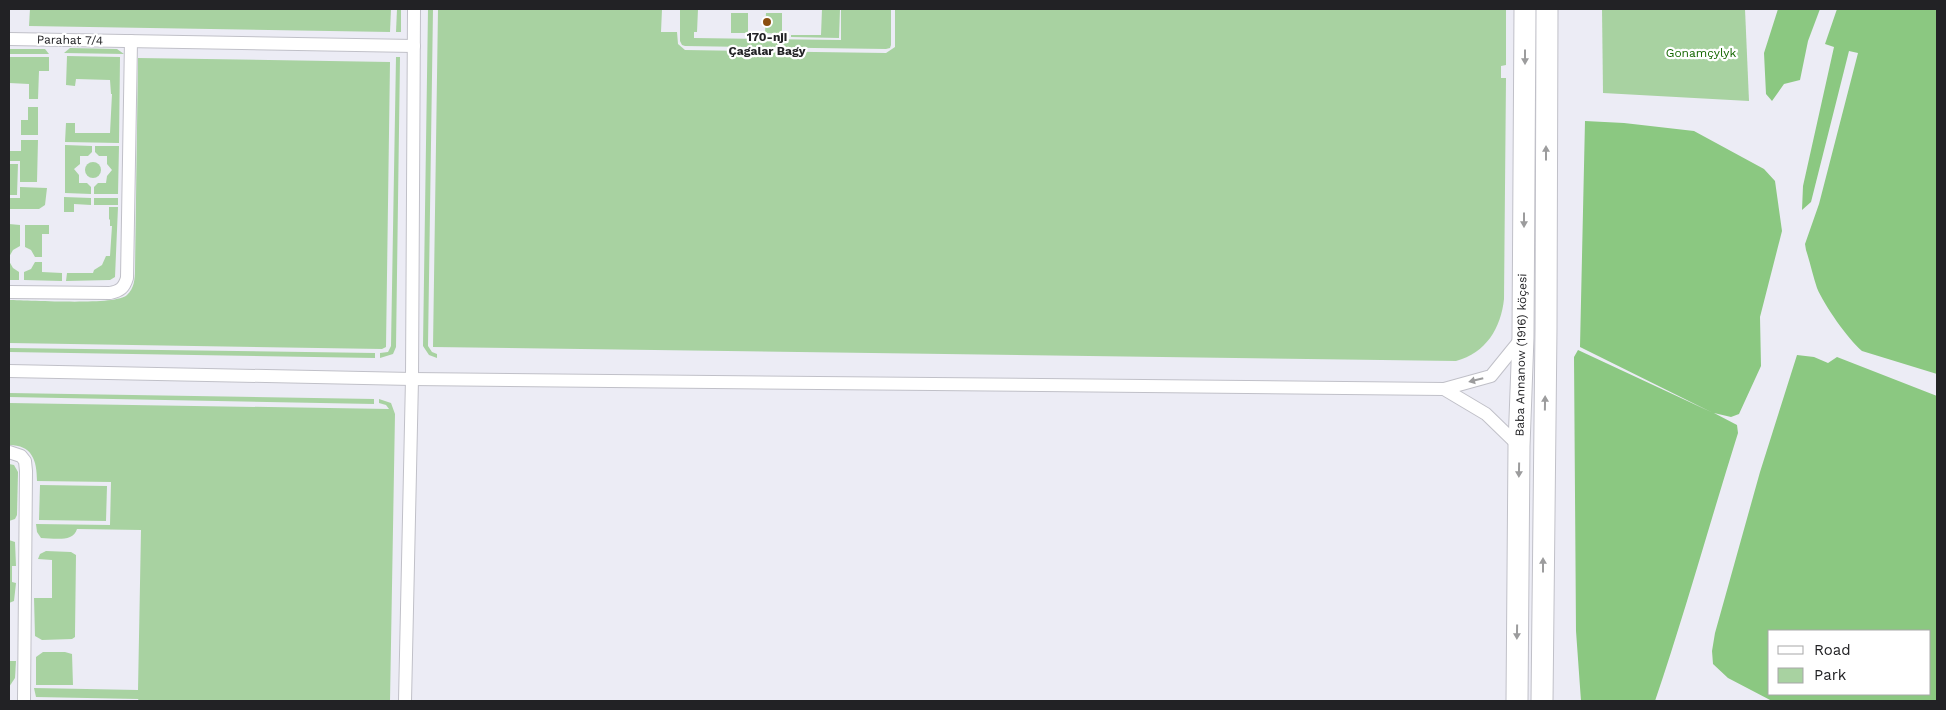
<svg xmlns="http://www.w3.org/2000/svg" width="1946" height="710" font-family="'Work Sans',sans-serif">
<rect width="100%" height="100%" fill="#ececf5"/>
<!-- green -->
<g fill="#a8d2a1">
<path d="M30,9H391L390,32L29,26Z"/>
<path d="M397,9H401V32H396Z"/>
<path d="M428,9H433L428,346L432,352L437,354V358L429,355L423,346Z"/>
<path d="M438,9H662L661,32H677L678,44L685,50L886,53L895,47V9H1506V65L1501,66V78H1506L1504,299C1501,328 1486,353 1456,361L433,347Z"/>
<path d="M680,9H698L697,32H694V38L841,40V9H891V45L890,48L886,49L685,46L682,45L680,41Z"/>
<path d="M822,9H840L839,38L791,37V35H821Z"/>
<path d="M1602,9H1745L1749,101L1603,93Z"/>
<rect x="731" y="13" width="17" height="20"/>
<path d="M766,13H782V34L765,33Z"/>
<path d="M70,48L117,49L124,54L64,53Z"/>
<path d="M9,49H45L49,54H9Z"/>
<path d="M67,56L120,57L119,143L65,142L66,123H75V133H110L112,94H111L110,80L76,79L75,86L66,85Z"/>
<path d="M9,57H49V71H39L38,99H29V84L9,83Z"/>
<path d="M396,57H400L396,347L393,354L380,358V353L388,352L391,346Z"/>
<path d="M138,58L390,62L386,347L382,349L9,343V300C29,300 116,306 127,295C134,289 135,279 135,270Z"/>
<path d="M28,107H38V135H21V120H28Z"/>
<path d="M21,140H38L37,182H20V161H9V151H21Z"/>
<path d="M65,145L92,146V152L88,156H80V164L74,169L79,175V183H87L91,187V194L65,193Z"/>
<path d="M95,146H119L118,194H94V187L98,183H106L107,176L112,170L107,164V156H99L95,152Z"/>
<circle cx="93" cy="170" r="8"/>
<path d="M9,164H18L17,195H9Z"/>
<path d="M20,187L47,188L45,205L39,209H9V198H20Z"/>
<path d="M64,197L91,198V205L74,204V212H64Z"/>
<rect x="94" y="198" width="24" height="7"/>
<path d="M109,207H118L115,277L110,280L66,281L67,273H93L94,270L102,265L106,256H110L112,226H110V220L109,219Z"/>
<path d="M9,224L20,225V246L13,250L9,257Z"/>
<path d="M25,225H49V234H42V257H35L31,250L25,247Z"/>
<path d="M9,261L13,268L19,272V280H9Z"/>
<path d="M35,262H42V272L62,273V281L24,280V272L31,269Z"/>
<path d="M9,348L375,353V358L9,352Z"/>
<path d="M9,393L374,399V404L9,397Z"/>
<path d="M379,399L391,403L395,414L390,701H139L138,699L36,697L34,688L138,690L141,530L77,529C73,543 53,538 41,538L37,532L36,524L110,525L111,482L37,481C37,460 32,445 9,445V403L389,409L386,405L379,403Z"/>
<path d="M9,464L14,465L18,472L17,515L15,519L9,521Z"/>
<path d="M40,485L107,486L106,521L39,520Z"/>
<path d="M9,540L15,542L16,566H12V582L16,583L14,601L9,603Z"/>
<path d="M46,551L71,552L76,555L75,633V637L72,639L42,640L35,636L34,598H52V560L38,559L40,554Z"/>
<path d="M43,652H65L72,654L73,685H36V657Z"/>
<path d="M9,661H16L15,678L9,687Z"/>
</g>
<!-- forest -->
<g fill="#8bc881" fill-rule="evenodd">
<path d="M1778,9H1820L1808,41L1800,80L1784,84L1772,101L1766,94L1764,53Z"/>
<path d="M1837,9H1937V374L1862,351C1848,339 1824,305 1817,288C1813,276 1810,262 1806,250L1805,244L1819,204L1858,53L1849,51L1811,202L1802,210L1803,186L1834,47L1825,44Z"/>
<path d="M1585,121L1624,123L1694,131L1764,169L1775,181L1782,231L1760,317L1761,366L1739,414L1731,417L1714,413L1737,425L1738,433C1710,522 1685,613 1655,701H1581L1576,631L1574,357L1578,350L1711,412L1580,347Z"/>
<path d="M1797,355L1814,357L1828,363L1837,357L1937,396V701H1772L1728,678L1713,664L1712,651L1715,633L1760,472ZM1930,631V694H1770V631Z"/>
</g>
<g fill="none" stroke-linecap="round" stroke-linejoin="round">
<!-- street casing -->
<g stroke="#c0c0c8" stroke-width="14">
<g id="street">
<path d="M9,39L414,46"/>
<path d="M9,292L110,293C120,291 124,288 127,278L131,41"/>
<path d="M9,371L412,379L1444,389L1491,376L1521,339"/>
<path d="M1444,389L1486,414L1519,446"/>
<path d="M9,452L21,456L25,461L26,471L24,701"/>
<path d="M405,701L412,379L414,9"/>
</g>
</g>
<!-- primary casing -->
<g stroke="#c0c0c8" stroke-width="23">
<g id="primary">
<path d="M1517,701L1519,446L1523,337L1525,9"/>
<path d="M1542,701L1546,329L1547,9"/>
</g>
</g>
<!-- street -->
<use href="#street" stroke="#fff" stroke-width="12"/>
<!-- primary -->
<use href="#primary" stroke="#fff" stroke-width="21"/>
</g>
<!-- one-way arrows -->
<defs><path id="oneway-solid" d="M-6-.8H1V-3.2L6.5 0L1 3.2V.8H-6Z" transform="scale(1.25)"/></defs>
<g fill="#9c9c9d">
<use href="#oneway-solid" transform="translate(1525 57) rotate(90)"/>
<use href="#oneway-solid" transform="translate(1546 153) rotate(-90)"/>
<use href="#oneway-solid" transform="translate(1524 220) rotate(90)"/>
<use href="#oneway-solid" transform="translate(1476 380) rotate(166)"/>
<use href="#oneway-solid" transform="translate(1545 403) rotate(-89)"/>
<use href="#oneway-solid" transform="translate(1519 470) rotate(91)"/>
<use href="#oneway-solid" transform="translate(1543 565) rotate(-90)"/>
<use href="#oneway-solid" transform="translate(1517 632) rotate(91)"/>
</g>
<!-- markers -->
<circle fill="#8b4e0f" stroke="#fff" stroke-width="2" cx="767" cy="22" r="5"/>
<g text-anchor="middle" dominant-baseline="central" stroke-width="4.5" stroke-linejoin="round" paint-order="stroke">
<!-- poi labels -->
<g font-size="12" font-weight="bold" fill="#222225" stroke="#fff">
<text x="767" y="37">170-nji<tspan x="767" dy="14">Çagalar Bagy</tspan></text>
</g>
<!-- street labels -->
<g font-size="12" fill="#222225" stroke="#fff">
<text transform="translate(70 40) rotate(1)">Parahat 7/4</text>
<text transform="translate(1521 355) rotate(-89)">Baba Annanow (1916) köçesi</text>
</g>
<!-- park labels -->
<g font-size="12" fill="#146701" stroke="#fff">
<text x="1701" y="53">Gonamçylyk</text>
</g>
</g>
<!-- border -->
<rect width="1946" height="710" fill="none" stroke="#222225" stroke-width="20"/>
<!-- legend -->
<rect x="1768" y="630" width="162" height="65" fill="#ffffff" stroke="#a7a7a8"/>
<rect x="1778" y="646" width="25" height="8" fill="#ffffff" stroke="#a7a7a8"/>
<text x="1814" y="655" font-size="15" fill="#222225">Road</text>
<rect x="1778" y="668" width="25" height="15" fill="#a8d2a1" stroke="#a7a7a8"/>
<text x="1814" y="680" font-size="15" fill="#222225">Park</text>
</svg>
